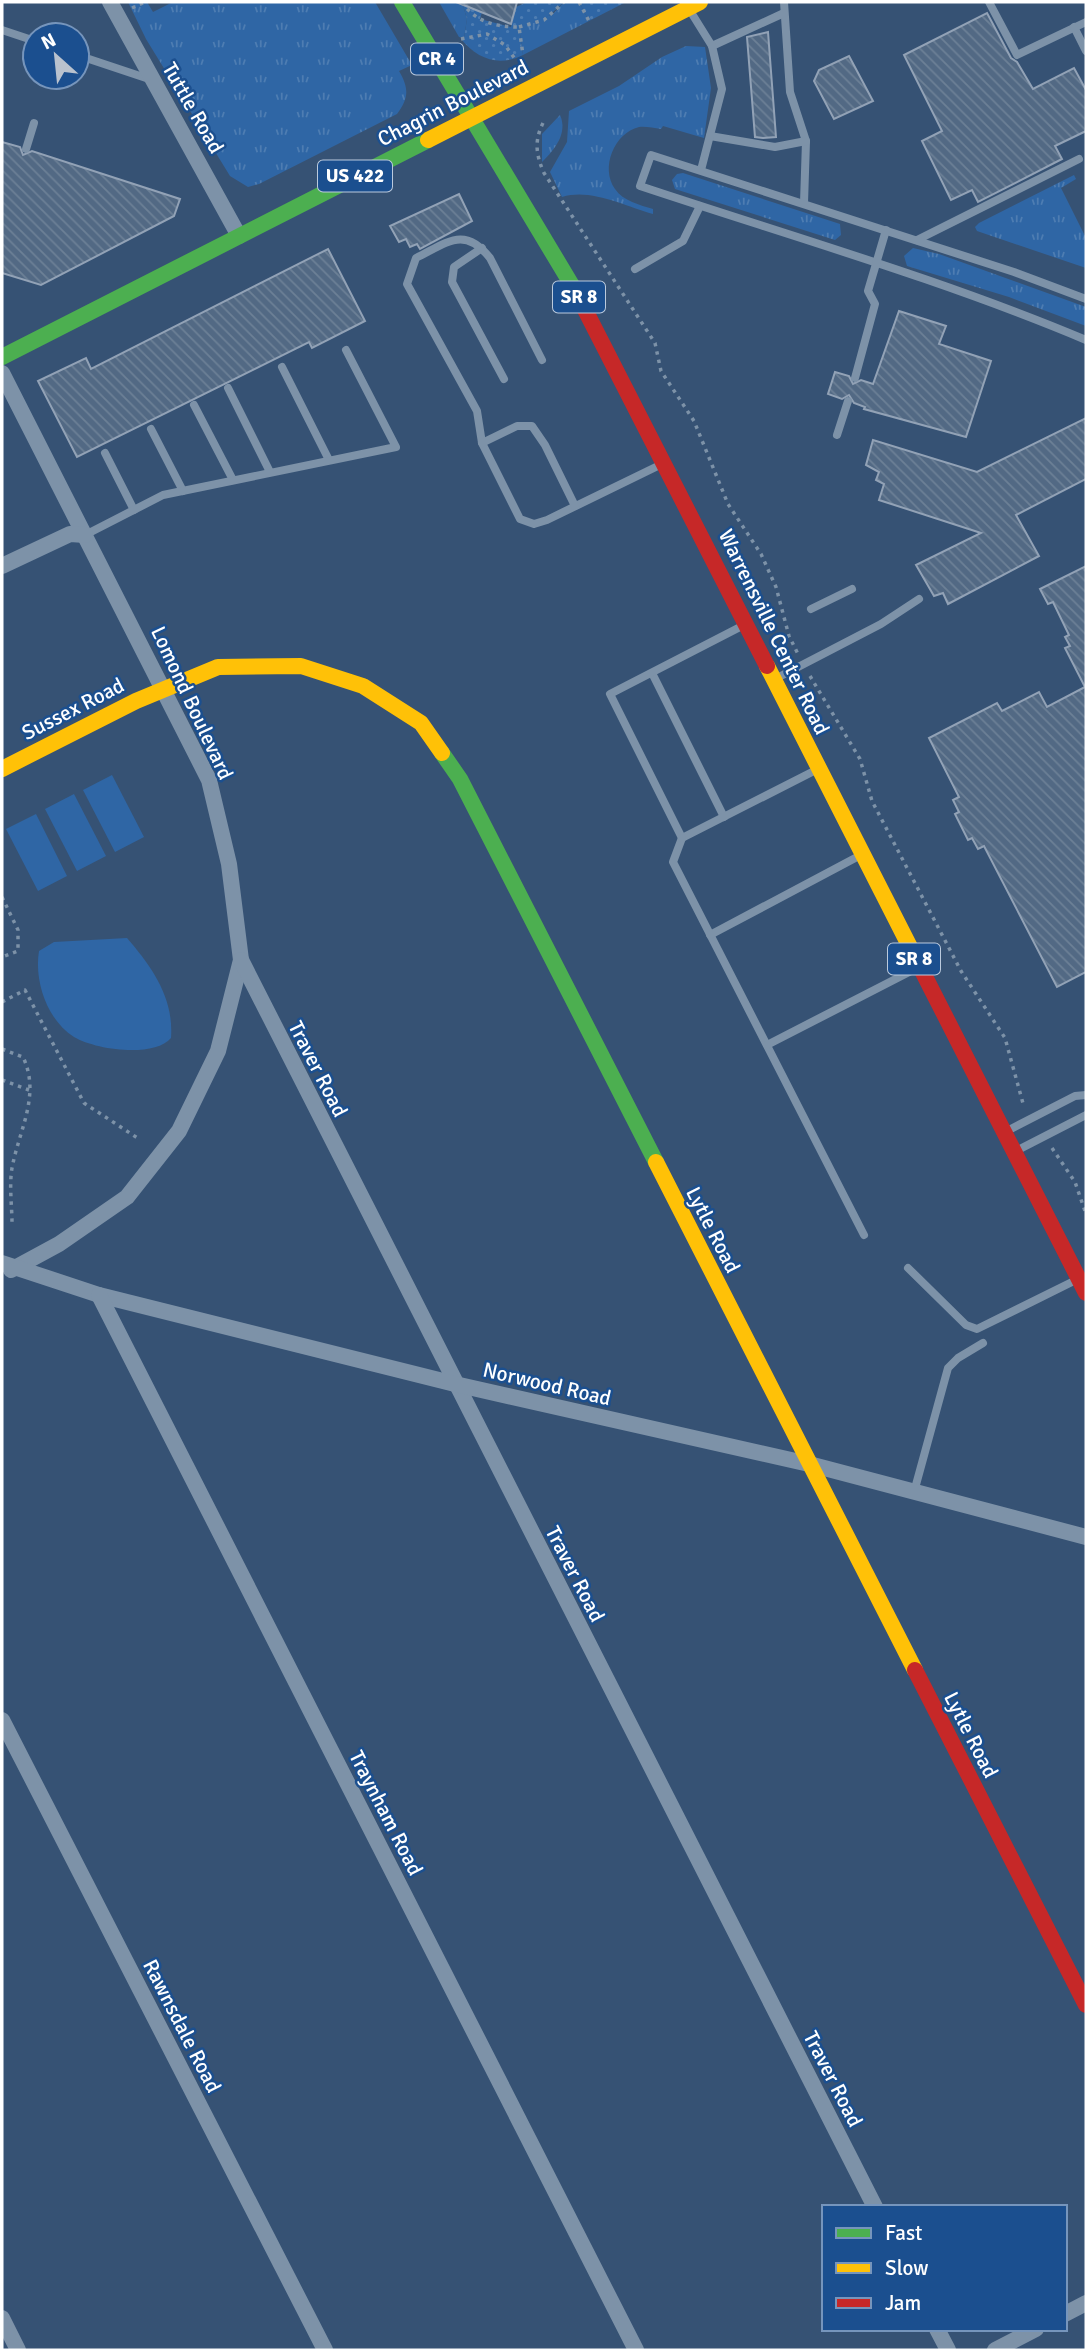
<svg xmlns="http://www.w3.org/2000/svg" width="1088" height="2352" font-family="Signika,sans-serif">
<defs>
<pattern id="grass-tufts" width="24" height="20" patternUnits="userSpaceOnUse" patternTransform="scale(1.75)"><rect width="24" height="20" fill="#2f66a5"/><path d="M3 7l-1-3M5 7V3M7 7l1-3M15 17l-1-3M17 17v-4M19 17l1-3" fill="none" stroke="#4e7db2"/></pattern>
<pattern id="garden-dots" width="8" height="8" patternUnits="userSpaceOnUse" patternTransform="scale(1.75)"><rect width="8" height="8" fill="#2f66a5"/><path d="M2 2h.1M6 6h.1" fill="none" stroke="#4e7db2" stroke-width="1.8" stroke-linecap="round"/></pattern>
<pattern id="building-back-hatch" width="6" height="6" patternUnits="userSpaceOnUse" patternTransform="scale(1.75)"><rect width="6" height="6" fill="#526984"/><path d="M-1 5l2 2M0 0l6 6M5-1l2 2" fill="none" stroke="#6c8096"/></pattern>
</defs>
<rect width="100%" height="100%" fill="#365274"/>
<!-- grass -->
<g fill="url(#grass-tufts)">
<path d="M128,2H147L153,12L173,2H375L412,65L399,71C409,88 409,98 397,114L259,184L248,187L230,176L146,39Z"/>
<path d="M439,2H462L467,19L464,38L459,37Z"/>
<path d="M564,2H579L589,21L523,55L519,27L553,14Z"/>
<path d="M686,46L705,47L711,88L704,138L663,126L661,129C654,128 645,126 639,127C614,133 600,168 615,189C623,201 640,205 653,209V214C624,206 591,188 562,197L550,172L567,142L569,111L619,86L662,57Z"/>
<path d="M560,115C568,133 555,149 542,162V134Z"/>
<path d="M683,173L840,224L841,235L835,240L675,189L672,180L677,174Z"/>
<path d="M1074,175L1076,179L1061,188L1086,238V268L977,231L975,227L979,223Z"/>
<path d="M913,248L939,254L1086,307V326L1009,297L907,266L904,256Z"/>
</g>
<!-- garden -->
<g fill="url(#garden-dots)">
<path d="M462,2H485L480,19L511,27L516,7L527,2H564L544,20L519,27L523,55C499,67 477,59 461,39L464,38L467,19Z"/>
<path d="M579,2H626L589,21Z"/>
</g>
<!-- pitch -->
<g fill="#2f66a5">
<path d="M112,775L144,837L115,852L83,790Z"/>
<path d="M74,794L106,856L77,871L45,809Z"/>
<path d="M36,814L67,876L38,891L6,829Z"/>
<path d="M127,938C152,967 174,998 171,1038C154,1058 96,1050 74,1037C47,1020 34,981 39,951L54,942Z"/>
</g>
<!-- building -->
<g fill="url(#building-back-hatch)" stroke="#92a2b6" stroke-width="2">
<path d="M456,2H517L511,24Z"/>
<path d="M987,13L1011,58L1017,62L1033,89L1074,68L1086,90V131L1055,146L1062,159L978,202L972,190L951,200L922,141L942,131L904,55Z"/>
<path d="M768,32L776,137L763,138L755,137L747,37Z"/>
<path d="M849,56L873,101L834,119L814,81L819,70Z"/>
<path d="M2,142L20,147L23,155L32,151L180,199L174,216L41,285L2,273Z"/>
<path d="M459,194L472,221L420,249L417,244L410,247L406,239L399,242L390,226Z"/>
<path d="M328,249L365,321L312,348L309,342L77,457L38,381L86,358L91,369Z"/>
<path d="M899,311L946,326L939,344L991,361L966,437L864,409L865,407L854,403L849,395L842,399L828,394L835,372L849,376L853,384L861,380L873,384Z"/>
<path d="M1086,418V479L1016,515L1039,556L948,604L943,593L934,596L916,565L981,533L879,500L884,484L876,480L879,472L866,465L873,440L977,472Z"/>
<path d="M1086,566V972L1057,987L984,846L978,849L972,838L968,840L955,814L959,812L953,800L959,797L929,738L997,703L1002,711L1039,692L1047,707L1085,687L1065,648L1070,646L1065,637L1069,635L1053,602L1048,604L1040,589Z"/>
</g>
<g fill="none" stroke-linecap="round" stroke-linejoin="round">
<!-- path -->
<g stroke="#7d92a8" stroke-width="3.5" stroke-dasharray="3.5 5" stroke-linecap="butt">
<path d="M462,2C475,22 496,27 519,27L523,55"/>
<path d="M579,2L589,21"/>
<path d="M132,8L145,2"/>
<path d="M519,27L544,20L564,2"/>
<path d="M461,39L487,34L505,45L515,59"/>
<path d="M543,123C534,141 536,155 544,173L655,343L661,371L694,421L728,504L761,554L776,587L789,636L798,654"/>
<path d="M810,676L860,759L872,801L961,971L1005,1038L1024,1107"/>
<path d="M2,897L18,930V951L2,957"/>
<path d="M2,1002L25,990L84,1103L139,1139"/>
<path d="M2,1049L23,1057C41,1095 19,1130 12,1168C9,1186 12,1206 12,1223"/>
<path d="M2,1080L29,1090"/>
<path d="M1052,1148L1075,1182L1086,1214"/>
</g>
<!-- lane -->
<g stroke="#7d92a8" stroke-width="8">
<path d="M784,2L790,92L806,141L804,203"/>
<path d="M989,2L1017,55L1086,22"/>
<path d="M689,9L712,46L784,13"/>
<path d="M1074,27L1086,51"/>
<path d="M2,30L35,41"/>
<path d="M77,55L152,80"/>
<path d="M710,136L775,147L806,141"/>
<path d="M26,149L34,123"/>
<path d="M701,170L722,89L712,46"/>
<path d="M917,240L1079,159"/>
<path d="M482,248L454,267L452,282L504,379"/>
<path d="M635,269L683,241L700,206"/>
<path d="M1086,299L1014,272L651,155L640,186C790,236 941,279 1086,340"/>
<path d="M542,360L490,258C464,225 447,243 416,258L407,284L477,411L482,443L520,519L534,524L547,520L662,464"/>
<path d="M282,367L329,460"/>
<path d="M855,378L875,304L868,291L886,230"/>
<path d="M228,388L270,472"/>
<path d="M194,405L233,480"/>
<path d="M151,429L183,491"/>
<path d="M837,435L848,401"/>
<path d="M482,443L517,426H532L545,445L575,506"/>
<path d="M105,453L134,510"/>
<path d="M85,535L163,495L396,447L346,350"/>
<path d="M811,609L852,589"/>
<path d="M652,673L724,817"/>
<path d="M775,679L881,624L919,599"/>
<path d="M816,770L682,838L673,862L864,1235"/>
<path d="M682,838L610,694L744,625"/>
<path d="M710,935L859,856"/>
<path d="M767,1045L917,968"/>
<path d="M1007,1131L1075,1096L1086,1095"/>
<path d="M1016,1151L1086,1115"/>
<path d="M908,1268L966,1325L977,1329L1076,1280"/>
<path d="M914,1492L948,1368L958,1358L983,1343"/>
</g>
<!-- street -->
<g stroke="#7d92a8" stroke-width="16">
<path d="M110,2L239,236"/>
<path d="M2,373L209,780L229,864L241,960L218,1051L179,1131L127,1197L59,1244L11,1270"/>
<path d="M2,566L70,534L85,535"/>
<path d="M241,960L875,2207"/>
<path d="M2,1263L99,1295L455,1384L809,1464L1086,1537"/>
<path d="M99,1295L636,2350"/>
<path d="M2,1720L325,2350"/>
<path d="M1065,2314L1086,2303"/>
<path d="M2,2318L18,2350"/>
<path d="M937,2329L948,2350"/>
<path d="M995,2350L1036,2329"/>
</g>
<!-- fast -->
<g stroke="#4caf50" stroke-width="16">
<path d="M402,2L576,292"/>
<path d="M2,357L428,140"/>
<path d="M442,753L460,779L656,1162"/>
</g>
<!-- slow -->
<g stroke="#ffc107" stroke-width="16">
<path d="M428,140L700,2"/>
<path d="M767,666L912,951"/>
<path d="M2,769L136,701L218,667L301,666L363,686L421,723L442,753"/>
<path d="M656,1162L915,1670"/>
</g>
<!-- jam -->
<g stroke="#c62828" stroke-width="16">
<path d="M576,292L767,666"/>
<path d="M912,951L1086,1293"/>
<path d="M915,1670L1086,2005"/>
</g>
</g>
<g text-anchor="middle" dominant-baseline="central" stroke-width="5" stroke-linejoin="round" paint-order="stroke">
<!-- shield labels -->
<g fill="#1b4f8f" stroke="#bbcadd" stroke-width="2">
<rect x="411" y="43.5" width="52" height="31" rx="5"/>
<rect x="318" y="160.5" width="74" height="31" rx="5"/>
<rect x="553" y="281.5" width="52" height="31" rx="5"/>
<rect x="888" y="943.5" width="52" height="31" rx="5"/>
</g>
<g font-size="19" font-weight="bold" fill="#fff">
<text x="437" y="59">CR 4</text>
<text x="355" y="176">US 422</text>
<text x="579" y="297">SR 8</text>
<text x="914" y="959">SR 8</text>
</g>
<!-- street labels -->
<g font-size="21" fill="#fff" stroke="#1b4f8f">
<text transform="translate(453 103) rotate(-27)">Chagrin Boulevard</text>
<text transform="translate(193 108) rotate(60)">Tuttle Road</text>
<text transform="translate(774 632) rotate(64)">Warrensville Center Road</text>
<text transform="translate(192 703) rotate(65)">Lomond Boulevard</text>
<text transform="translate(73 709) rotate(-27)">Sussex Road</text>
<text transform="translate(318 1069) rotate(63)">Traver Road</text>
<text transform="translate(713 1230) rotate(63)">Lytle Road</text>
<text transform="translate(547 1384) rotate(13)">Norwood Road</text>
<text transform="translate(575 1574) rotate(63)">Traver Road</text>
<text transform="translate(971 1735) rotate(63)">Lytle Road</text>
<text transform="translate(386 1813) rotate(63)">Traynham Road</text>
<text transform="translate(182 2026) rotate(63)">Rawnsdale Road</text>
<text transform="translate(833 2079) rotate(63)">Traver Road</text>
</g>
</g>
<!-- border -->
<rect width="1088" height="2352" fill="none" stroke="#ffffff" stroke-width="7"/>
<!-- legend -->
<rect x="822" y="2205" width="245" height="126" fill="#1b4f8f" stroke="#7695bc" stroke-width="2"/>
<rect x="836" y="2228" width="35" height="10" fill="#4caf50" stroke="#7695bc" stroke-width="2"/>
<text x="885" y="2240" font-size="21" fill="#ffffff">Fast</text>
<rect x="836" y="2263" width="35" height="10" fill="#ffc107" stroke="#7695bc" stroke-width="2"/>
<text x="885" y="2275" font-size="21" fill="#ffffff">Slow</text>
<rect x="836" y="2298" width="35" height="10" fill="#c62828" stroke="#7695bc" stroke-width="2"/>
<text x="885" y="2310" font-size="21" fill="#ffffff">Jam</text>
<!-- north arrow -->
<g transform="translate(56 56) rotate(333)"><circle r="33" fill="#1b4f8f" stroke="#7695bc" stroke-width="2"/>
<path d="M0-5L12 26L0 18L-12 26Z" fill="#b9c2ce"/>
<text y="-10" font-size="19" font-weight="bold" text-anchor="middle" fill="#ffffff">N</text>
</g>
</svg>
